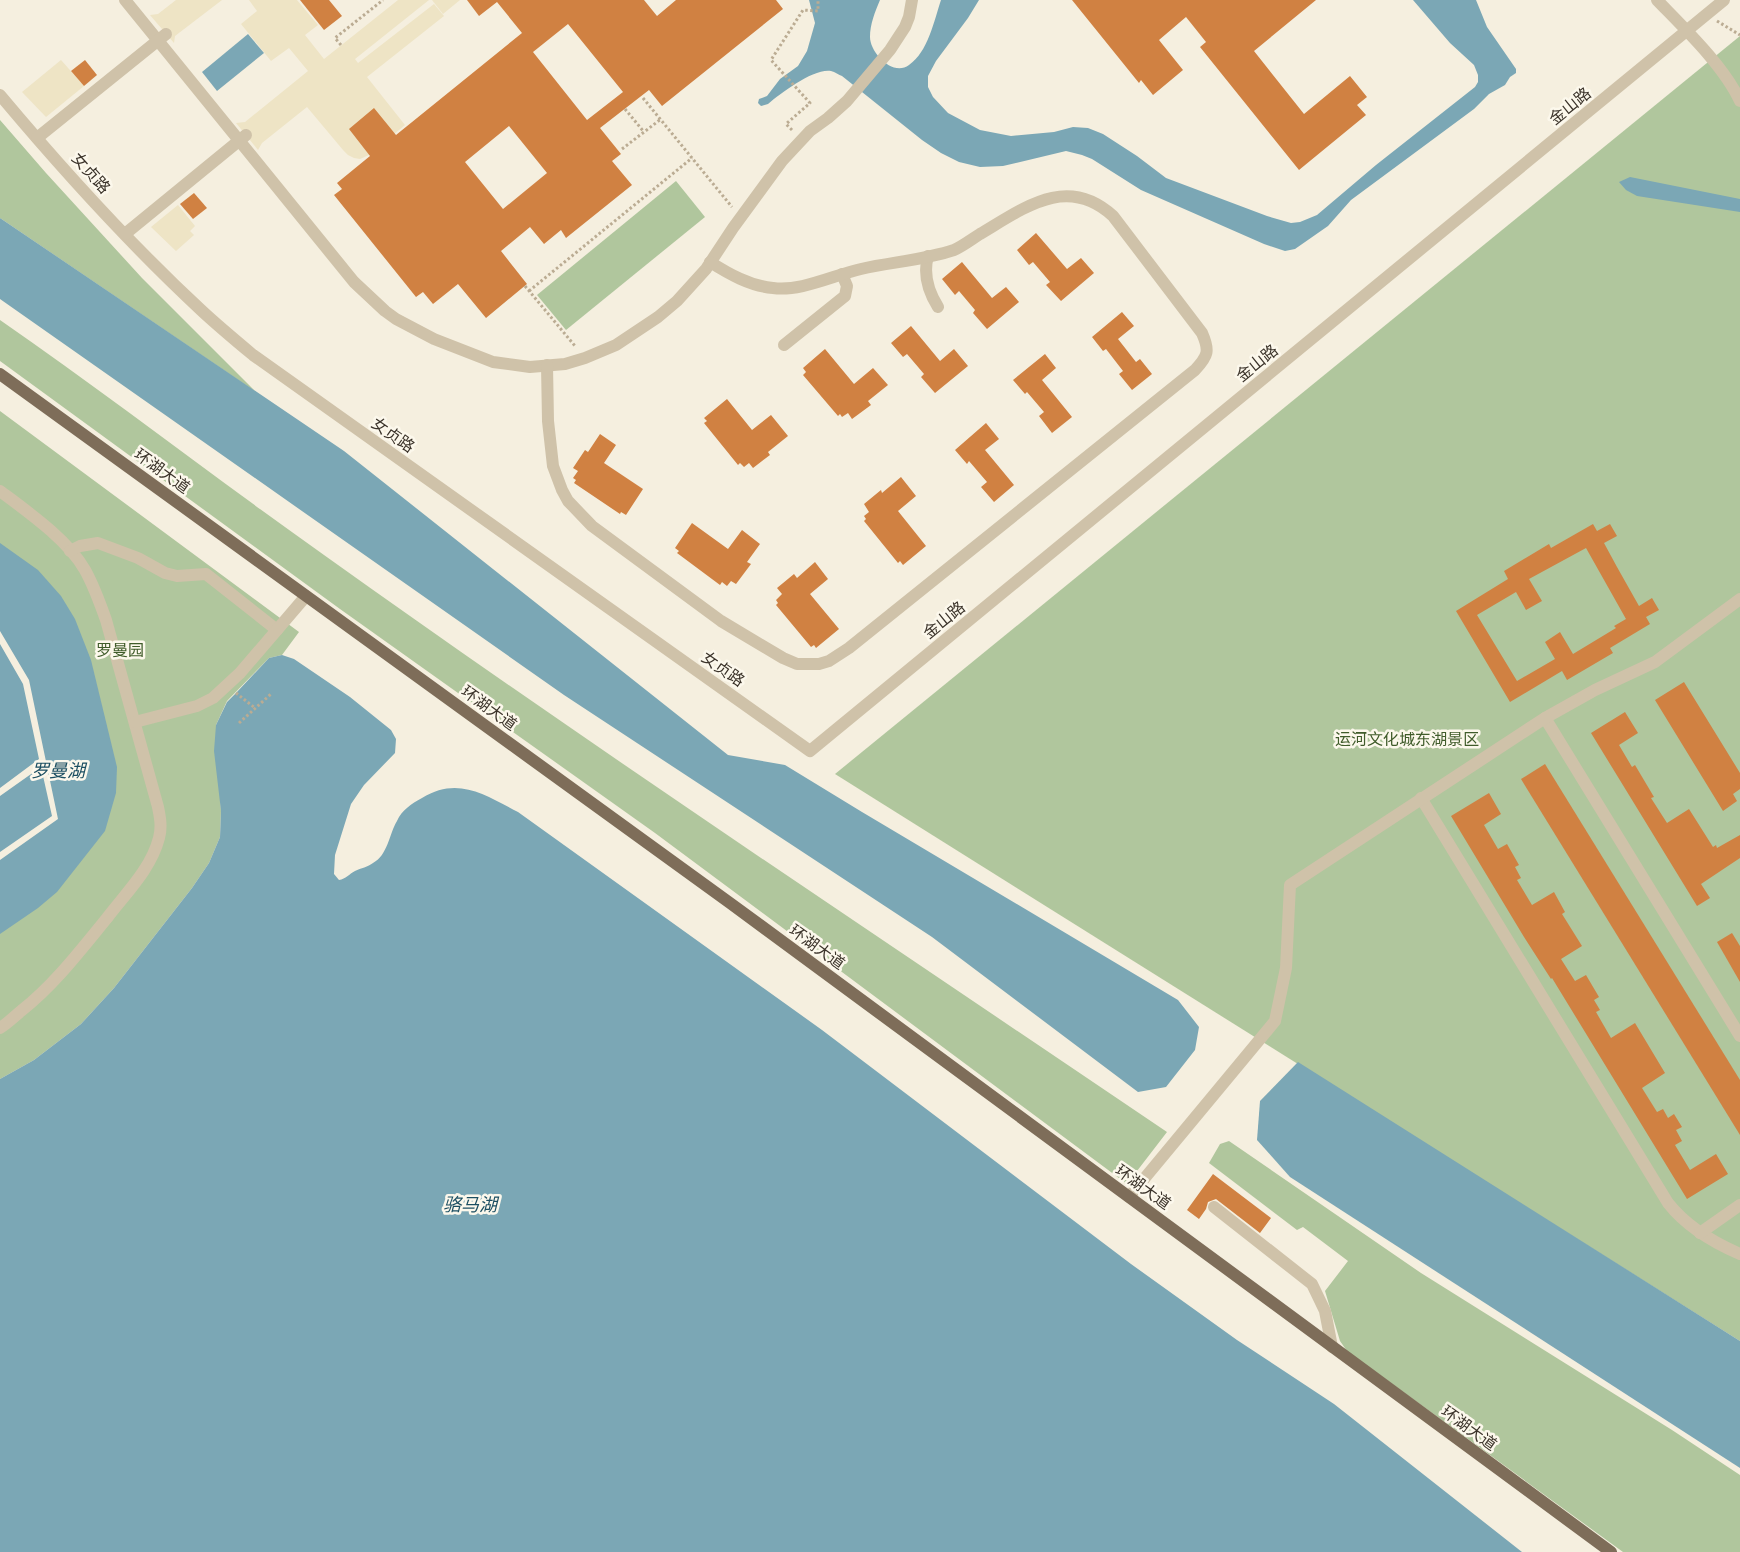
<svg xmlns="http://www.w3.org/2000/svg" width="1740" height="1552" font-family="'DejaVu Sans','Noto Sans SC',sans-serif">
<rect width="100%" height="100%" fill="#f5efdf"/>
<!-- green -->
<g fill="#b0c69d">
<path d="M1740,36V1341L835,774Z"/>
<path d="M0,120L46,173L142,278L256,392L0,218Z"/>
<path d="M676,181L705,217L566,330L537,295Z"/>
<path d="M0,320C110,396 215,478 324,555C601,753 885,941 1167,1132L1127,1184L655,833L340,609L0,361Z"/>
<path d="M0,411L299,632L282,655L269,658L227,701L216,725L221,811L220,837L209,863L192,888L114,988L81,1024L34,1060L0,1079Z"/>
<path d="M1229,1141L1421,1273L1672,1430L1740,1475V1552H1623L1347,1351L1340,1341L1325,1291L1348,1261L1303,1227L1297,1230L1209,1163L1220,1144Z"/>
</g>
<!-- plaza -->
<g fill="#eee4c5">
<path d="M176,0H222L175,36L174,43L150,15L158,14Z"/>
<path d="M249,0H297L318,25L305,35L324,59L398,0H429L355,59L358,63L434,4L444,16L367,77L405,125L369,155L360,159L354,158L348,155L343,150L307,107L262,143L258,150L236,123L245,122L308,71L289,48L271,61L241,24L257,11Z"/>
<path d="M432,0H460L443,14Z"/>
<path d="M61,60L84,86L46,117L22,92Z"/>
<path d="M178,205L195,226L190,231L194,235L176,251L151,227Z"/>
</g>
<!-- water -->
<g fill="#7ba7b5">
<path d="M809,0H880C875,12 870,24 870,37C870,53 893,77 909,65C928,52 934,21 941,0H979L968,18L936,61L928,76V87L933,97L948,113L980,130L1011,136L1054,132L1073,127L1088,128L1103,134L1137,156L1166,178L1267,216L1291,223L1300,222L1317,215L1376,165L1475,87L1478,82V75L1474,65L1450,43L1413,0H1476L1487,27L1516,69V73L1510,77L1505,85L1489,94L1474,109L1351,200L1328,226L1295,249L1285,251L1264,244L1141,190L1092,159L1082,155L1066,151L1003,166L980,167L959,162L941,153L922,140L842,76C839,75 835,72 831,71C814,68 781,93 768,104L761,106L758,103L759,99L767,96L780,79L798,66L807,51L815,23Z"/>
<path d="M248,34L264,53L217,91L202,72Z"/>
<path d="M1630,177L1740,199V212L1637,196L1626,190L1619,182Z"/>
<path d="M0,218L344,451L728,755L785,765L862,812L1178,1000L1199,1027L1195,1050L1166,1087L1138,1092L932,937L564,695L0,299Z"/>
<path d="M0,543L38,570L61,596L75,619L91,660L117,767L116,793L105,831L57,892L38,908L0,934Z"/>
<path d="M282,655L294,659L350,697L391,730L396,739L395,753L364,785L351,804L335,855L334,874L339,880C346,879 349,874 355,871C361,868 368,867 373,863C388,855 389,834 397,821C402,810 411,804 422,798C458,776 485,795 518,812L822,1030L1131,1264L1237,1340L1334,1404L1522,1552H0V1079L34,1060L81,1024L114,988L192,888L209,863L220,837L221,811L214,751L216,725L227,702L236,693L269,658Z"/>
<path d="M1298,1062L1740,1341V1468L1290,1177L1257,1140L1260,1101Z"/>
</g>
<!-- pier -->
<path fill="#f5efdf" d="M0,631L29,680L58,819L0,860V852L52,816L41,767L0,796V788L39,759L23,684L0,644Z"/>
<!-- building -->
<g fill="#d08142" fill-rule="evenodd">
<path d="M300,0H329L342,16L324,30Z"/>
<path d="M467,0H644L657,16L676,0H776L783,9L662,106L649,90L600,128L621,154L612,161L632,185L566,238L561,230L544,244L530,227L501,251L527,284L486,318L458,284L433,304L423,292L416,297L334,195L342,189L337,183L370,156L349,129L374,108L396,135L522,33L497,2L479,16ZM568,24L623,92L587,120L533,52ZM509,126L547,173L503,209L465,162Z"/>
<path d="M1072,0H1316L1254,51L1304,114L1350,76L1367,97L1357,105L1366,115L1299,170L1200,47L1206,42L1186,17L1159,40L1183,70L1153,95L1141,80L1139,83Z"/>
<path d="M85,60L97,75L84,86L71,71Z"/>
<path d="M194,193L207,208L193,219L180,204Z"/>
<path d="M1036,233L1067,269L1081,258L1094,273L1061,301L1046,285L1050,282L1033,262L1029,265L1017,250Z"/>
<path d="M962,262L992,298L1006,287L1019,302L987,329L973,313L975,310L959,291L955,295L942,279Z"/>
<path d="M1122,312L1134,326L1118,339L1136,362L1140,359L1152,374L1132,390L1119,374L1123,371L1106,349L1103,351L1092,337Z"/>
<path d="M911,326L940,361L954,349L968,366L935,393L921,377L924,374L907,354L903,357L891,343Z"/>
<path d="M825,349L854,384L873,368L888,385L868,401L871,405L852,419L848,413L842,417L840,414L838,416L803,375L806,372L803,368Z"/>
<path d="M1045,354L1056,368L1042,380L1072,417L1052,433L1039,416L1044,412L1027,392L1025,394L1013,380Z"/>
<path d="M727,399L752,430L771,415L788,436L768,452L770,455L753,468L749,463L744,467L740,463L738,465L704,423L707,421L704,418Z"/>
<path d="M986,423L999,439L985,450L1014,485L994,502L981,487L987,482L969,461L967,464L955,450Z"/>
<path d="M600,434L616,445L604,463L643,489L626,515L621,512L620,514L574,483L576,480L573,478L578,471L573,468L585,450L588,452Z"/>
<path d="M901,477L916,496L898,511L926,546L903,565L900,561L898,563L864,521L866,519L864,516L869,512L864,504L881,490L882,493Z"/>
<path d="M692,523L728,549L742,530L760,544L747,562L751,564L736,584L731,581L727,586L722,582L720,585L677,553L679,551L675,548Z"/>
<path d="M1593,524L1597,531L1610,524L1617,536L1604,543L1617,567L1639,606L1652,598L1659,610L1646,617L1650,624L1610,648L1613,653L1567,680L1562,671L1510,702L1456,611L1508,579L1504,571L1549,544L1551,548ZM1586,548L1626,619L1614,626L1616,628L1573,654L1560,632L1545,642L1555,659L1517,681L1477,615L1516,592L1526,610L1542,601L1529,579Z"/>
<path d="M815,562L828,579L810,594L839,629L816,648L814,645L811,647L776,605L778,603L776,600L782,594L777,588L794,574L797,578Z"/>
<path d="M1684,682L1740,773V789L1733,794L1737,801L1723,811L1655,700Z"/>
<path d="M1625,712L1638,733L1619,745L1632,767L1635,765L1654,797L1651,798L1667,823L1689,809L1713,847L1716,845L1717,848L1740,835V858L1701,884L1710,898L1697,906L1591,733Z"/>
<path d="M1545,764L1740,1080V1135L1521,779Z"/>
<path d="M1489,793L1501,814L1484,825L1498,849L1507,844L1519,865L1515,867L1521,878L1517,880L1532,905L1554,892L1565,912L1562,914L1582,946L1561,959L1575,981L1586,975L1599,997L1594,1000L1600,1010L1596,1012L1611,1038L1635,1023L1665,1073L1642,1088L1657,1112L1663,1109L1668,1118L1674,1114L1682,1127L1676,1130L1682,1141L1675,1145L1690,1170L1716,1154L1728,1174L1687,1199L1552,978L1551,979L1524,937L1451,816Z"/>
<path d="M1732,933L1740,946V982L1717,942Z"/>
<path d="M1213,1174L1271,1218L1260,1233L1216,1199L1208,1202L1206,1209L1199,1219L1187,1210Z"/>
</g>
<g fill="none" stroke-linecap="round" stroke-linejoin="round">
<!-- path -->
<g stroke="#bbac93" stroke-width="3" stroke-dasharray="2.5 2.5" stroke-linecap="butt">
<path d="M1717,21L1740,35"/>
<path d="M341,45L335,38L383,0"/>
<path d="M643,98L732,207"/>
<path d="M625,109L644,132"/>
<path d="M792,130L786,124L810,103L771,60L803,10L818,11V0"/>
<path d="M622,149L661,119"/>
<path d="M525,286L575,346"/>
<path d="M529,291L692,158"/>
<path d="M236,693L255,708"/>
<path d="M239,723L271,694"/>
</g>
<!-- minor -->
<g stroke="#cfc2a9" stroke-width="12">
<path d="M125,0L354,282L385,311L396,319L434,339L493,362L530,367L565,364L585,358L616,345L658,317L677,301L706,269L733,228L782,161L810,131L828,118L847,101L890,50L905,27L909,17L912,0"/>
<path d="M1657,0C1684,28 1724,66 1740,101"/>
<path d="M0,95C62,169 130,244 201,310C217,325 235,340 253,355L810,751L1724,0"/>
<path d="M37,138L166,34"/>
<path d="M125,234L246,135"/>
<path d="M928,256C923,274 928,291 938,307"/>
<path d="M784,345L845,296L847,286L842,274"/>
<path d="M547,365L548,421L553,466L562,490L568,501L592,526L721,621L783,658L797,664H819L829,661L849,648L1195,370C1208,356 1210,351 1202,333L1113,216C1067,174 1024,208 980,234C972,239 963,246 954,250C924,260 892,262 861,269C834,275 800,292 773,288C750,286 729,274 710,262"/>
<path d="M0,491C28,512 68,540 85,570C94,586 100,603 106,620L158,807C160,817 162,827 159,838C151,869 126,893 107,918C80,951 54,985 21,1011C14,1017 8,1023 0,1028"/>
<path d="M70,551L80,546L98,543L138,558L165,573L177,576L206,574L277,630"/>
<path d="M1545,718L1740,1036"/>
<path d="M135,722L197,706L213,698L240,673L306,596"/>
<path d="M1421,798L1668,1203C1687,1227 1712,1242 1740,1254"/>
<path d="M1129,1197L1275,1021L1286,968L1290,885L1545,718L1595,690L1655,662L1740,599"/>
<path d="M1214,1207L1312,1284L1325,1311L1332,1347"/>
<path d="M1700,1233L1740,1205"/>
</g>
<!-- major -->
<path stroke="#7e6d59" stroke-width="12" d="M0,374L730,903L1611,1552"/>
</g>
<g text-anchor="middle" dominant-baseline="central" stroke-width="5" stroke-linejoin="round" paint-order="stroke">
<!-- street labels -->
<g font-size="16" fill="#3b332a" stroke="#fcf8ec">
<text transform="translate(1570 106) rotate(-39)">金山路</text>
<text transform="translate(91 173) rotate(48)">女贞路</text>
<text transform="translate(1257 363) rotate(-39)">金山路</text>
<text transform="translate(393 435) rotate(35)">女贞路</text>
<text transform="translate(162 471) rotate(36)">环湖大道</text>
<text transform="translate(944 620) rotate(-39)">金山路</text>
<text transform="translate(723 669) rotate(35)">女贞路</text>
<text transform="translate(489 708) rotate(36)">环湖大道</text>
<text transform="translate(817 947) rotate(36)">环湖大道</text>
<text transform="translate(1143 1187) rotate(36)">环湖大道</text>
<text transform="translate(1469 1428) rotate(36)">环湖大道</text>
</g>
<!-- park labels -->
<g font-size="16" fill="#405c2b" stroke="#fcf8ec">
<text x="120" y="650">罗曼园</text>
<text x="1407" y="739">运河文化城东湖景区</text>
</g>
<!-- water labels -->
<g font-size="18" font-style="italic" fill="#1b4e61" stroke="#fcf8ec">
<text x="58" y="770">罗曼湖</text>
<text x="470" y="1204">骆马湖</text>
</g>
</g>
</svg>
